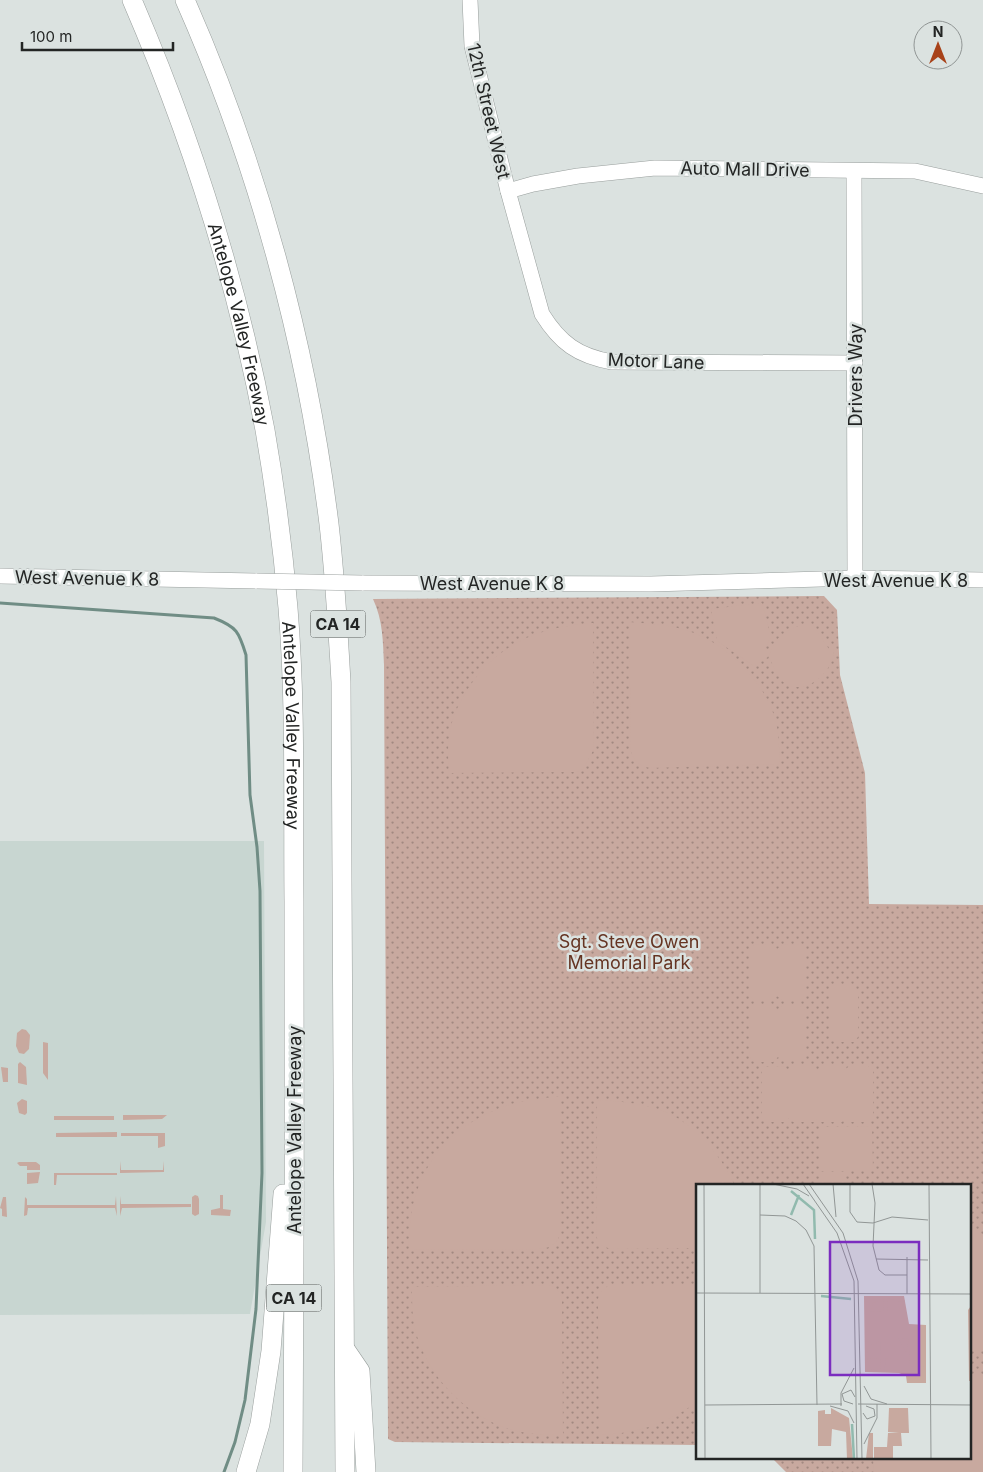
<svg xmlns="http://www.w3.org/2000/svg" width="983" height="1472" font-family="Inter,sans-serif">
<defs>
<pattern id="grass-dots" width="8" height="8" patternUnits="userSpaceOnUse" patternTransform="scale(1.25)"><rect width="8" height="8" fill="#c8a99f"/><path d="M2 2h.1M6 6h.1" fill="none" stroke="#a28981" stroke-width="1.8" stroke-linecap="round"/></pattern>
</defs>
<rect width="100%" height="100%" fill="#dbe2e0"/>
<!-- built -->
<path fill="#c8d6d1" d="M0,841H264L266,1222L250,1314L0,1315Z"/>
<!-- grass -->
<path fill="url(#grass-dots)" d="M824,596L837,610L840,675L865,773L869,904L983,905V1472H786L772,1458H969V1186H697V1445L395,1442L388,1439L384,665C383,642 383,620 373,599Z"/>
<!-- garden -->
<g fill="#c8a99f">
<path d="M762,603L771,637L765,648L768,657L754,666L717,641L711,609Z"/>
<path d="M629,622C654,624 680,625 703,637C736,653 767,687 776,722C779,735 779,750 780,764L650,768C639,766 635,762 631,752Z"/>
<path d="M593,623L594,749L583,769L576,772L449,773C448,758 447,742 451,727C453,715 460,702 466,692C495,644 539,627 593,623Z"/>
<path d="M801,625H813L829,649H834C835,671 806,696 786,684C778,679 773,665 769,657C773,639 784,631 801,625Z"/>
<path d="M772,944L777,949L782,945L800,944L805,949V995L800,1000H782L777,996L773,1000H754L749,995V949L754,945Z"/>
<path d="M835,986H853L858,991V1037L854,1042H835L830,1037V991Z"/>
<path d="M754,1006H773L777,1010L782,1006H800L805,1010V1057L801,1061H782L778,1057L773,1062H754L750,1057L749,1011Z"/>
<path d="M22,1029L26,1030L30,1035L29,1049L24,1054L19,1053L16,1046L17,1033Z"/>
<path d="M43,1042L48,1043V1080L43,1073Z"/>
<path d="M20,1062L26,1067L27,1085L18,1083V1064Z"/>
<path d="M784,1066L789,1071L794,1066H813L817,1070L822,1066H840L845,1070L849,1066H868L873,1071V1119L869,1122H849L845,1118L842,1122H821L818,1119L814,1122H793L789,1118L785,1122H767L762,1118V1067Z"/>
<path d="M1,1067L8,1068V1082H3Z"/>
<path d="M560,1096L561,1231C558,1243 552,1248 539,1249L409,1250C407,1184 437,1132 500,1108C519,1100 540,1099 560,1096Z"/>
<path d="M22,1099L27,1101V1113L25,1115L19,1113L17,1103Z"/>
<path d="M597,1100C618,1101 639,1103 658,1109C693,1121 720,1153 735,1186H697V1248L614,1249C604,1248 597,1244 596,1234Z"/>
<path d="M123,1115H167L162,1119L123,1120Z"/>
<rect x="54" y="1116" width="60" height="4"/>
<path d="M872,1126L873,1169H819V1127Z"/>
<path d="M117,1132V1137H56V1133Z"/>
<path d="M121,1133H165V1146L158,1148V1136H121Z"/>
<path d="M120,1161L121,1170H163L164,1161V1172L120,1173Z"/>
<path d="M19,1162H36L40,1165V1170H27V1166H20L17,1163Z"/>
<path d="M40,1172L38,1183L27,1184V1173Z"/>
<rect x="819" y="1172" width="27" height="14"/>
<path d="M54,1173H117V1175H57L56,1185H54Z"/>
<path d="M195,1195L198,1196L199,1199V1214L195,1216L192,1214V1197Z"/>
<path d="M220,1195H223V1209L231,1210L230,1216L211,1215V1210L220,1208Z"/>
<path d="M116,1196L117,1216L115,1208H28L27,1215L24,1216L25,1197L27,1199V1205H115Z"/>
<path d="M120,1196L121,1204H191V1207L122,1208L120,1216Z"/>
<path d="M3,1197H6L7,1217L2,1216V1209L0,1208Z"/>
<path d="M969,1226L983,1238V1351H969Z"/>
<path d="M547,1285C556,1286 560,1291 562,1299L563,1435C541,1435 518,1434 498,1425C458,1408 426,1372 415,1329C412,1316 412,1301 412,1287Z"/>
<path d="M609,1285H697V1402C664,1425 638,1433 599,1435L598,1299L600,1292Z"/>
<path d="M969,1375H983V1472H874L873,1458H969Z"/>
</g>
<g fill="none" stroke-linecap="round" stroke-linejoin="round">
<!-- stream -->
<path stroke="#708d85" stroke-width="3" d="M0,603L214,618C237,627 239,632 246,655L250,795L257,847L260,891L262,1173L256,1309L245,1400L235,1442L224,1472"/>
<!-- secondary casing -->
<g stroke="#989e9c" stroke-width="16">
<g id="secondary">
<path d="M470,0L472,46L508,191L542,314C560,343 578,356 612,362L855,363"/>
<path d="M854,171L855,578"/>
<path d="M508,191L533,184L578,176L655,168L915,171L983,186"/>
<path d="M0,576L257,581"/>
<path d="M362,583L651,584L855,578L983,580"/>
</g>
</g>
<!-- highway casing -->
<g stroke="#989e9c" stroke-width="20">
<g id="highway">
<path id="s1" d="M132,0C192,139 237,281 265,430C275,488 283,549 288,608C296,705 293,804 294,901C295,1091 294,1282 293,1472"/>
<path d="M185,0C258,165 307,345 329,524C335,576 338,629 341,682L345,1472"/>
<path d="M345,1349L360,1371L366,1472"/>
<path d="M246,1472L260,1424L271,1351L283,1194"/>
</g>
</g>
<!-- secondary -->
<use href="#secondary" stroke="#fff" stroke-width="15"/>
<!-- highway -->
<use href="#highway" stroke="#fff" stroke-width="19"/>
<!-- secondary-bridge casing -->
<g stroke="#989e9c" stroke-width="16" stroke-linecap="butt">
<path id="secondary-bridge" d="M257,581L362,583"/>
</g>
<!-- secondary-bridge -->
<use href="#secondary-bridge" stroke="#fff" stroke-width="15"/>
</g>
<g text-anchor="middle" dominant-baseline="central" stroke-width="5" stroke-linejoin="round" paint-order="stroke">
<!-- shield labels -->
<g fill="#dbe2e0" stroke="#5a5e5c" stroke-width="1">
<rect x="310.5" y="610.5" width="55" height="27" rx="4"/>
<rect x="266.5" y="1284.5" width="55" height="27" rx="4"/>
</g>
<g font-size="16" font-weight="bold" fill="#232524">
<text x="338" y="624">CA 14</text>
<text x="294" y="1298">CA 14</text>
</g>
<!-- street labels -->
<g font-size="18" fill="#232524" stroke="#dbe2e0">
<text transform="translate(489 111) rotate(77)">12th Street West</text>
<text transform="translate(745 169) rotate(1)">Auto Mall Drive</text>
<text stroke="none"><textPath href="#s1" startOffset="342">Antelope Valley Freeway</textPath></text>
<text transform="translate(656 361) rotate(2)">Motor Lane</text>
<text transform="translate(855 375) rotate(-90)">Drivers Way</text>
<text transform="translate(87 578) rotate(1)">West Avenue K 8</text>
<text x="896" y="580">West Avenue K 8</text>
<text x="492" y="583">West Avenue K 8</text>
<text stroke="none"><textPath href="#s1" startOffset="748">Antelope Valley Freeway</textPath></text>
<text transform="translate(294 1130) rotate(-90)">Antelope Valley Freeway</text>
</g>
<!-- park labels -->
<g font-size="18" fill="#653422" stroke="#dbe2e0">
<text x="629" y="941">Sgt. Steve Owen<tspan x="629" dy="21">Memorial Park</tspan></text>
</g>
</g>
<!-- overview -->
<g transform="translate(696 1184)">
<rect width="275" height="275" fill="#dbe2e0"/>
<path d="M168,112H208L213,140L230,141V199H211L210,192L203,189L169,188ZM275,122V197H273L272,126ZM135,224L153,234L157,275H151L150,248L136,245L135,262H122V248H129H122V227L129,226V230H135ZM193,224H212L213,249H205L206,262H197V275H178V263H191L192,249H203L192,248ZM173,249H177V275H170Z" fill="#c8a99f"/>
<path d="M203,112L209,117L202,118L204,127H192L191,114L198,116ZM188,114L187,127L174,128L177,119ZM206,143V154L213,155L210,168L202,154V144ZM185,157L184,171H171L173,162ZM188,158L198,162L201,171H188ZM213,167L224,171L227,180H214ZM171,174L184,175L185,188L175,185ZM190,174L202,175L197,185L188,188ZM228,182L225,193L213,197V183Z" fill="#c8a99f"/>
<path fill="none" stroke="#91baae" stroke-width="2.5" d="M95,7L118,26L119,55M95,31L103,11M125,112L155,115M156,240L158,275"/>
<path fill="none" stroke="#919695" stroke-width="1" d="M8,0L9,275M64,0V109M77,0L101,5L113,12M107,0L141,49L158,97L161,275M113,0L147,49L162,97L166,275M137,0L140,33M154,0V28L161,38L177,39L196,33L232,36M176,0L179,19L177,62L183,86L189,91H211M233,0L235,275M64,31L89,32L100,37L110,46L118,62L121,221M211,73V110M180,75L232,76M0,109L275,110M168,202L175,215L191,220M157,220L148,217L146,210L155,206L159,213M162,220L275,221M9,221L146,220M134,222L152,227L158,239M145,222V209L158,184M167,229L171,235L179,232L178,225L170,222M168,260L181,234V220"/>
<path fill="#7b2cbf" fill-opacity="0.15" stroke="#7b2cbf" stroke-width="2.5" d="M134,58H223V191H134Z"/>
<rect width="275" height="275" fill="none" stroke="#232524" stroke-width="2.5"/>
</g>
<!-- north arrow -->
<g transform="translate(938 45)"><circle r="24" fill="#dbe2e0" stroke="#919695"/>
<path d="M0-4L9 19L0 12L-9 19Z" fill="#a84219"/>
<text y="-8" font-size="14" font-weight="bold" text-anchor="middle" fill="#232524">N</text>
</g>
<!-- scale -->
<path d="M22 42v8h151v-8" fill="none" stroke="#232524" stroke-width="2.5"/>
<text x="30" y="42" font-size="15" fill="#232524" stroke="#dbe2e0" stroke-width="4" paint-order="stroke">100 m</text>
</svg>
